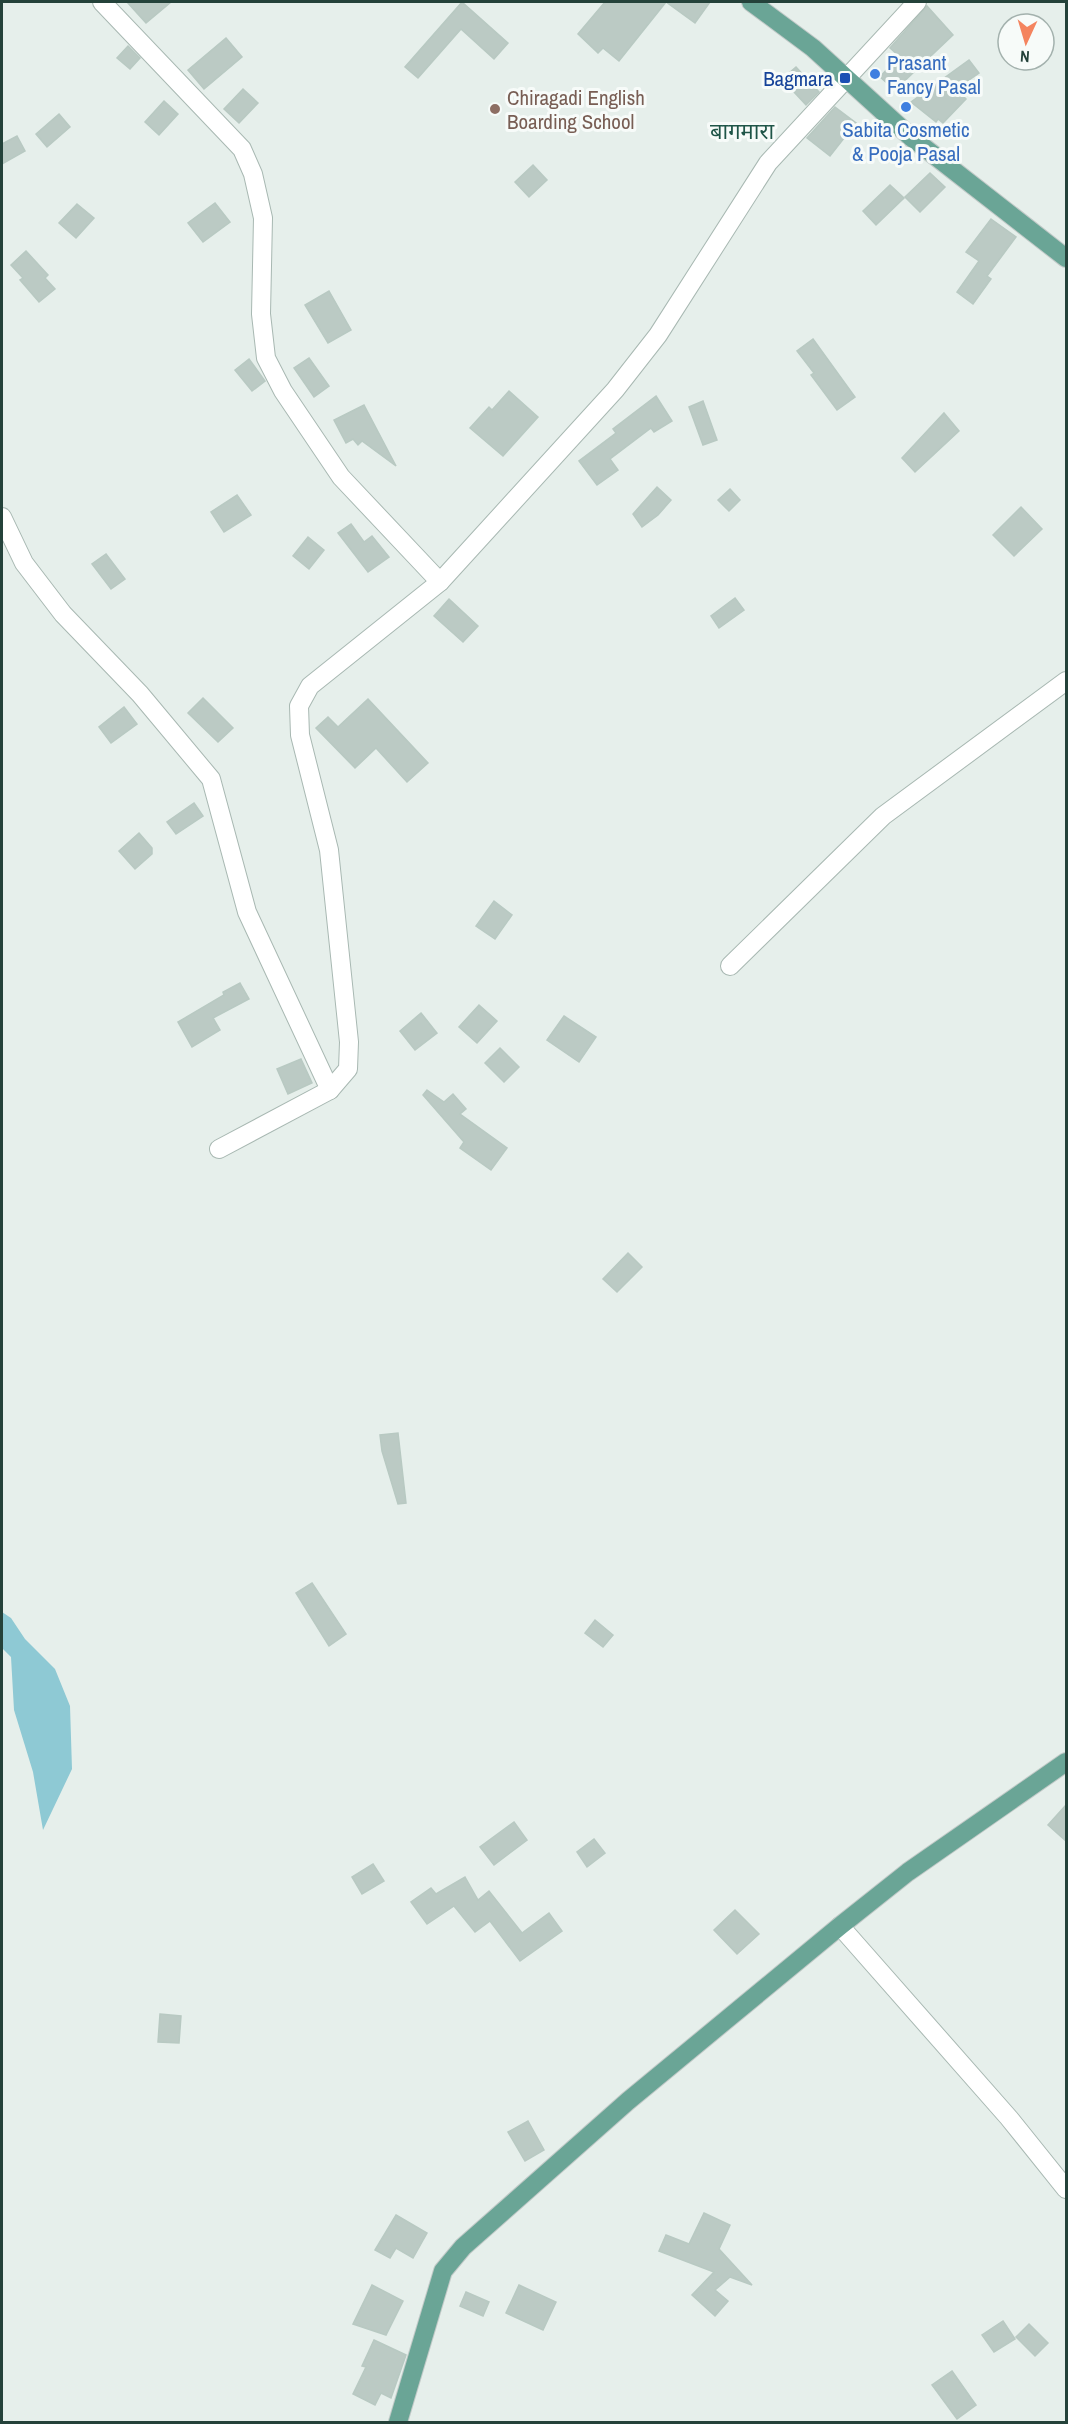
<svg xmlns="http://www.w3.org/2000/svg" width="1068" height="2424" font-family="'Archivo Narrow','Noto Sans Devanagari',sans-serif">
<rect width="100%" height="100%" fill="#e6efeb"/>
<!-- water -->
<path fill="#8ec9d4" d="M2,1612L11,1618L25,1639L55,1669L70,1706L72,1769L43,1830L33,1772L14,1710L11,1657L2,1648Z"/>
<!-- building -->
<g fill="#bbcac4" stroke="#b8c9c2" stroke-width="1.5">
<path d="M127,2H171L146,23Z"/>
<path d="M462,2L508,43L494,59L461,29L418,78L405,67Z"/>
<path d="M605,2H710L695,23L666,2L619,61L603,48L598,53L578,34Z"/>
<path d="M927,6L953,35L895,90L880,77L899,56L890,48Z"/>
<path d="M226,38L242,57L204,89L188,70Z"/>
<path d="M128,46L140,58L130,69L117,58Z"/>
<path d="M969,60L979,73L956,89L966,99L943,123L938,119L936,122L911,102Z"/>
<path d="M796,67L819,92L806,105L782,79Z"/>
<path d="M243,89L258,103L239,123L224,109Z"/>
<path d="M164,101L178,114L159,135L145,122Z"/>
<path d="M835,107L856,123L830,156L807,138Z"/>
<path d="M59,114L70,127L47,147L36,134Z"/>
<path d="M17,136L25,151L2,164V144Z"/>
<path d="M533,165L547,180L529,197L515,182Z"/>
<path d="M930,173L945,187L920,212L905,197Z"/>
<path d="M890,185L904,198L876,225L863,211Z"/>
<path d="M215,203L230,222L203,242L188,223Z"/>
<path d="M77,204L94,218L76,238L59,223Z"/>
<path d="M991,219L1016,237L987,276L991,279L973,304L957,292L979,261L966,252Z"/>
<path d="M26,251L48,275L45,278L55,289L39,302L20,280L23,278L11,265Z"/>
<path d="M329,291L351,330L328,343L305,305Z"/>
<path d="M813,339L855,397L837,410L811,375L814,373L797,351Z"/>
<path d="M309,358L329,386L314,397L294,368Z"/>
<path d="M249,359L265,381L252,391L235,370Z"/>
<path d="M509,391L538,417L503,456L470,428L489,407L492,410Z"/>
<path d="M656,396L672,421L654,432L651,428L610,459L618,470L597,485L579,461L616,433L613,429Z"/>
<path d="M703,401L717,440L703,445L689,407Z"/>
<path d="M364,405L396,466L362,441L358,445L353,439L346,443L334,420Z"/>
<path d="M944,413L959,431L915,472L902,458Z"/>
<path d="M657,487L671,500L658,515L642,527L633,514Z"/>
<path d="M730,489L740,500L729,511L718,500Z"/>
<path d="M237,495L251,515L224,532L211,512Z"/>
<path d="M1021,507L1042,529L1014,556L993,535Z"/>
<path d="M351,524L364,542L372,536L389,557L368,572L338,533Z"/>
<path d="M308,537L324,550L309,569L293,556Z"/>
<path d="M106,554L125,579L111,589L92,564Z"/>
<path d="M735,598L744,610L719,628L711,616Z"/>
<path d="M449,599L478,626L463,642L434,616Z"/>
<path d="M203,698L233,728L218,742L188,713Z"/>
<path d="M368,699L428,763L407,782L376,748L355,768L316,728L328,717L338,727Z"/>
<path d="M124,707L137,724L111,743L99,727Z"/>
<path d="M194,803L203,816L176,834L167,822Z"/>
<path d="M139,833L152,848V854L135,869L119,851Z"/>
<path d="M494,901L512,915L495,939L476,926Z"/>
<path d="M240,983L249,999L213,1018L220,1030L192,1047L178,1022L224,995L223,992Z"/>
<path d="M479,1005L497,1021L477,1043L459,1027Z"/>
<path d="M421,1013L437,1033L415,1050L400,1031Z"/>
<path d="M564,1016L596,1037L579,1062L547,1040Z"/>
<path d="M500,1048L519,1067L504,1082L485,1063Z"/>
<path d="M301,1059L312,1083L288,1094L277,1069Z"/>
<path d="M427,1090L444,1102L453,1094L466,1109L460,1114L507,1148L491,1170L460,1148L464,1142L423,1095Z"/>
<path d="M628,1253L642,1267L617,1292L603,1279Z"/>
<path d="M398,1433L406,1503L398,1504L382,1451L380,1435Z"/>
<path d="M312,1583L346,1634L329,1646L296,1593Z"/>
<path d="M595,1620L613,1635L603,1647L585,1633Z"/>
<path d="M1066,1805V1841L1048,1825Z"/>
<path d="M514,1822L527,1840L494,1865L480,1847Z"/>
<path d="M594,1839L605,1853L587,1867L577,1852Z"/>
<path d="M373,1864L384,1881L362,1894L352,1877Z"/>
<path d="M465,1877L478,1900L489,1891L522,1933L549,1913L562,1931L520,1961L490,1921L475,1932L454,1906L427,1924L411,1902L431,1888L436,1894Z"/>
<path d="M735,1910L759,1934L737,1954L714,1930Z"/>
<path d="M160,2014L181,2016L179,2043L158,2042Z"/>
<path d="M528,2121L544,2150L525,2161L508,2132Z"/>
<path d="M704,2213L730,2225L719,2249L752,2285L730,2277L715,2290L728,2301L715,2316L692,2295L714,2272L659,2251L666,2235L689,2244Z"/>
<path d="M396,2215L427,2233L413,2258L396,2248L390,2258L375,2250Z"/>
<path d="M372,2285L403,2301L386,2335L353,2324Z"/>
<path d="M519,2285L556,2302L543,2330L506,2313Z"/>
<path d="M466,2292L489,2302L483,2316L460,2306Z"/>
<path d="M1003,2321L1015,2339L994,2352L982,2335Z"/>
<path d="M1029,2324L1048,2343L1035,2356L1016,2337Z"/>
<path d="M374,2340L406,2355L391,2398L381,2393L375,2405L353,2394L366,2367L362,2366Z"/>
<path d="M952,2371L976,2405L957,2419L932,2385Z"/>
</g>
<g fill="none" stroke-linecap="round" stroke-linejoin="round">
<!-- minor casing -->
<g stroke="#a8b8b2" stroke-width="20">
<g id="minor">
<path d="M102,2L242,149L253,174L263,218L261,314L266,358L283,391L341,477L440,582"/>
<path d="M2,517L24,563L63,614L140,694L211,779L247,912L330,1090"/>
<path d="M730,966L883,816L1066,681"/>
<path d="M219,1149L330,1090L348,1069L349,1042L329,850L300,735L299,706L310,686L440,582L615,390L658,335L768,163L917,2"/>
<path d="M840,1926L1009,2118L1066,2189"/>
</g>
</g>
<!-- major casing -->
<g stroke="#c2cac8" stroke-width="20">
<g id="major">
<path d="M751,2L813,48L912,138L1066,258"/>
<path d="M398,2422L443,2271L463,2247L628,2101L840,1926L908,1872L1066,1762"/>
</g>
</g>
<!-- minor -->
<use href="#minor" stroke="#fff" stroke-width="18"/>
<!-- major -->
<use href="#major" stroke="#6aa596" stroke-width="18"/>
</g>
<!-- markers -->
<g fill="#3f7fe0" stroke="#f7fbf9" stroke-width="2">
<circle cx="875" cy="74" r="6"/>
<circle cx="906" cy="107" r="6"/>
</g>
<rect fill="#1a4fb4" stroke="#f7fbf9" stroke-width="2" x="839" y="72" width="12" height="12" rx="3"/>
<circle fill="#8d6e63" stroke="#f7fbf9" stroke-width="2" cx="495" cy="109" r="6"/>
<g text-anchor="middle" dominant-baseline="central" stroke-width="6" stroke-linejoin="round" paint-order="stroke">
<!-- shop labels -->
<g font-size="21" fill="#366cbe" stroke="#f7fbf9" text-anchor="start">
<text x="887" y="62">Prasant<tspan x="887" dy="24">Fancy Pasal</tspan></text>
<text x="906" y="129" text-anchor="middle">Sabita Cosmetic<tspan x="906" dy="24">&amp; Pooja Pasal</tspan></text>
</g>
<!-- transit labels -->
<g font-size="21" fill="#164399" stroke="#f7fbf9" text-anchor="end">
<text x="833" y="78">Bagmara</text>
</g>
<!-- education labels -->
<g font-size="21" fill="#785e54" stroke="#f7fbf9" text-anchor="start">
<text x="507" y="97">Chiragadi English<tspan x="507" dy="24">Boarding School</tspan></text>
</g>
<!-- neighbourhood labels -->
<g font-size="22" fill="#1f5548" stroke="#f7fbf9">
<text x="742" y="131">बागमारा</text>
</g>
</g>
<!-- border -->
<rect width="1068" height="2424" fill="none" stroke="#24423a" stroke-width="6"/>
<!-- north arrow -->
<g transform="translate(1026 42) rotate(184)"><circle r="28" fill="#f7fbf9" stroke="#a3b1ad" stroke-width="1.5"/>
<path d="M0-4.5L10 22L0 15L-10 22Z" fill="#f4845f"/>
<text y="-9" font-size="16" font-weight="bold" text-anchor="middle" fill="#24423a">N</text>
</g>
</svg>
